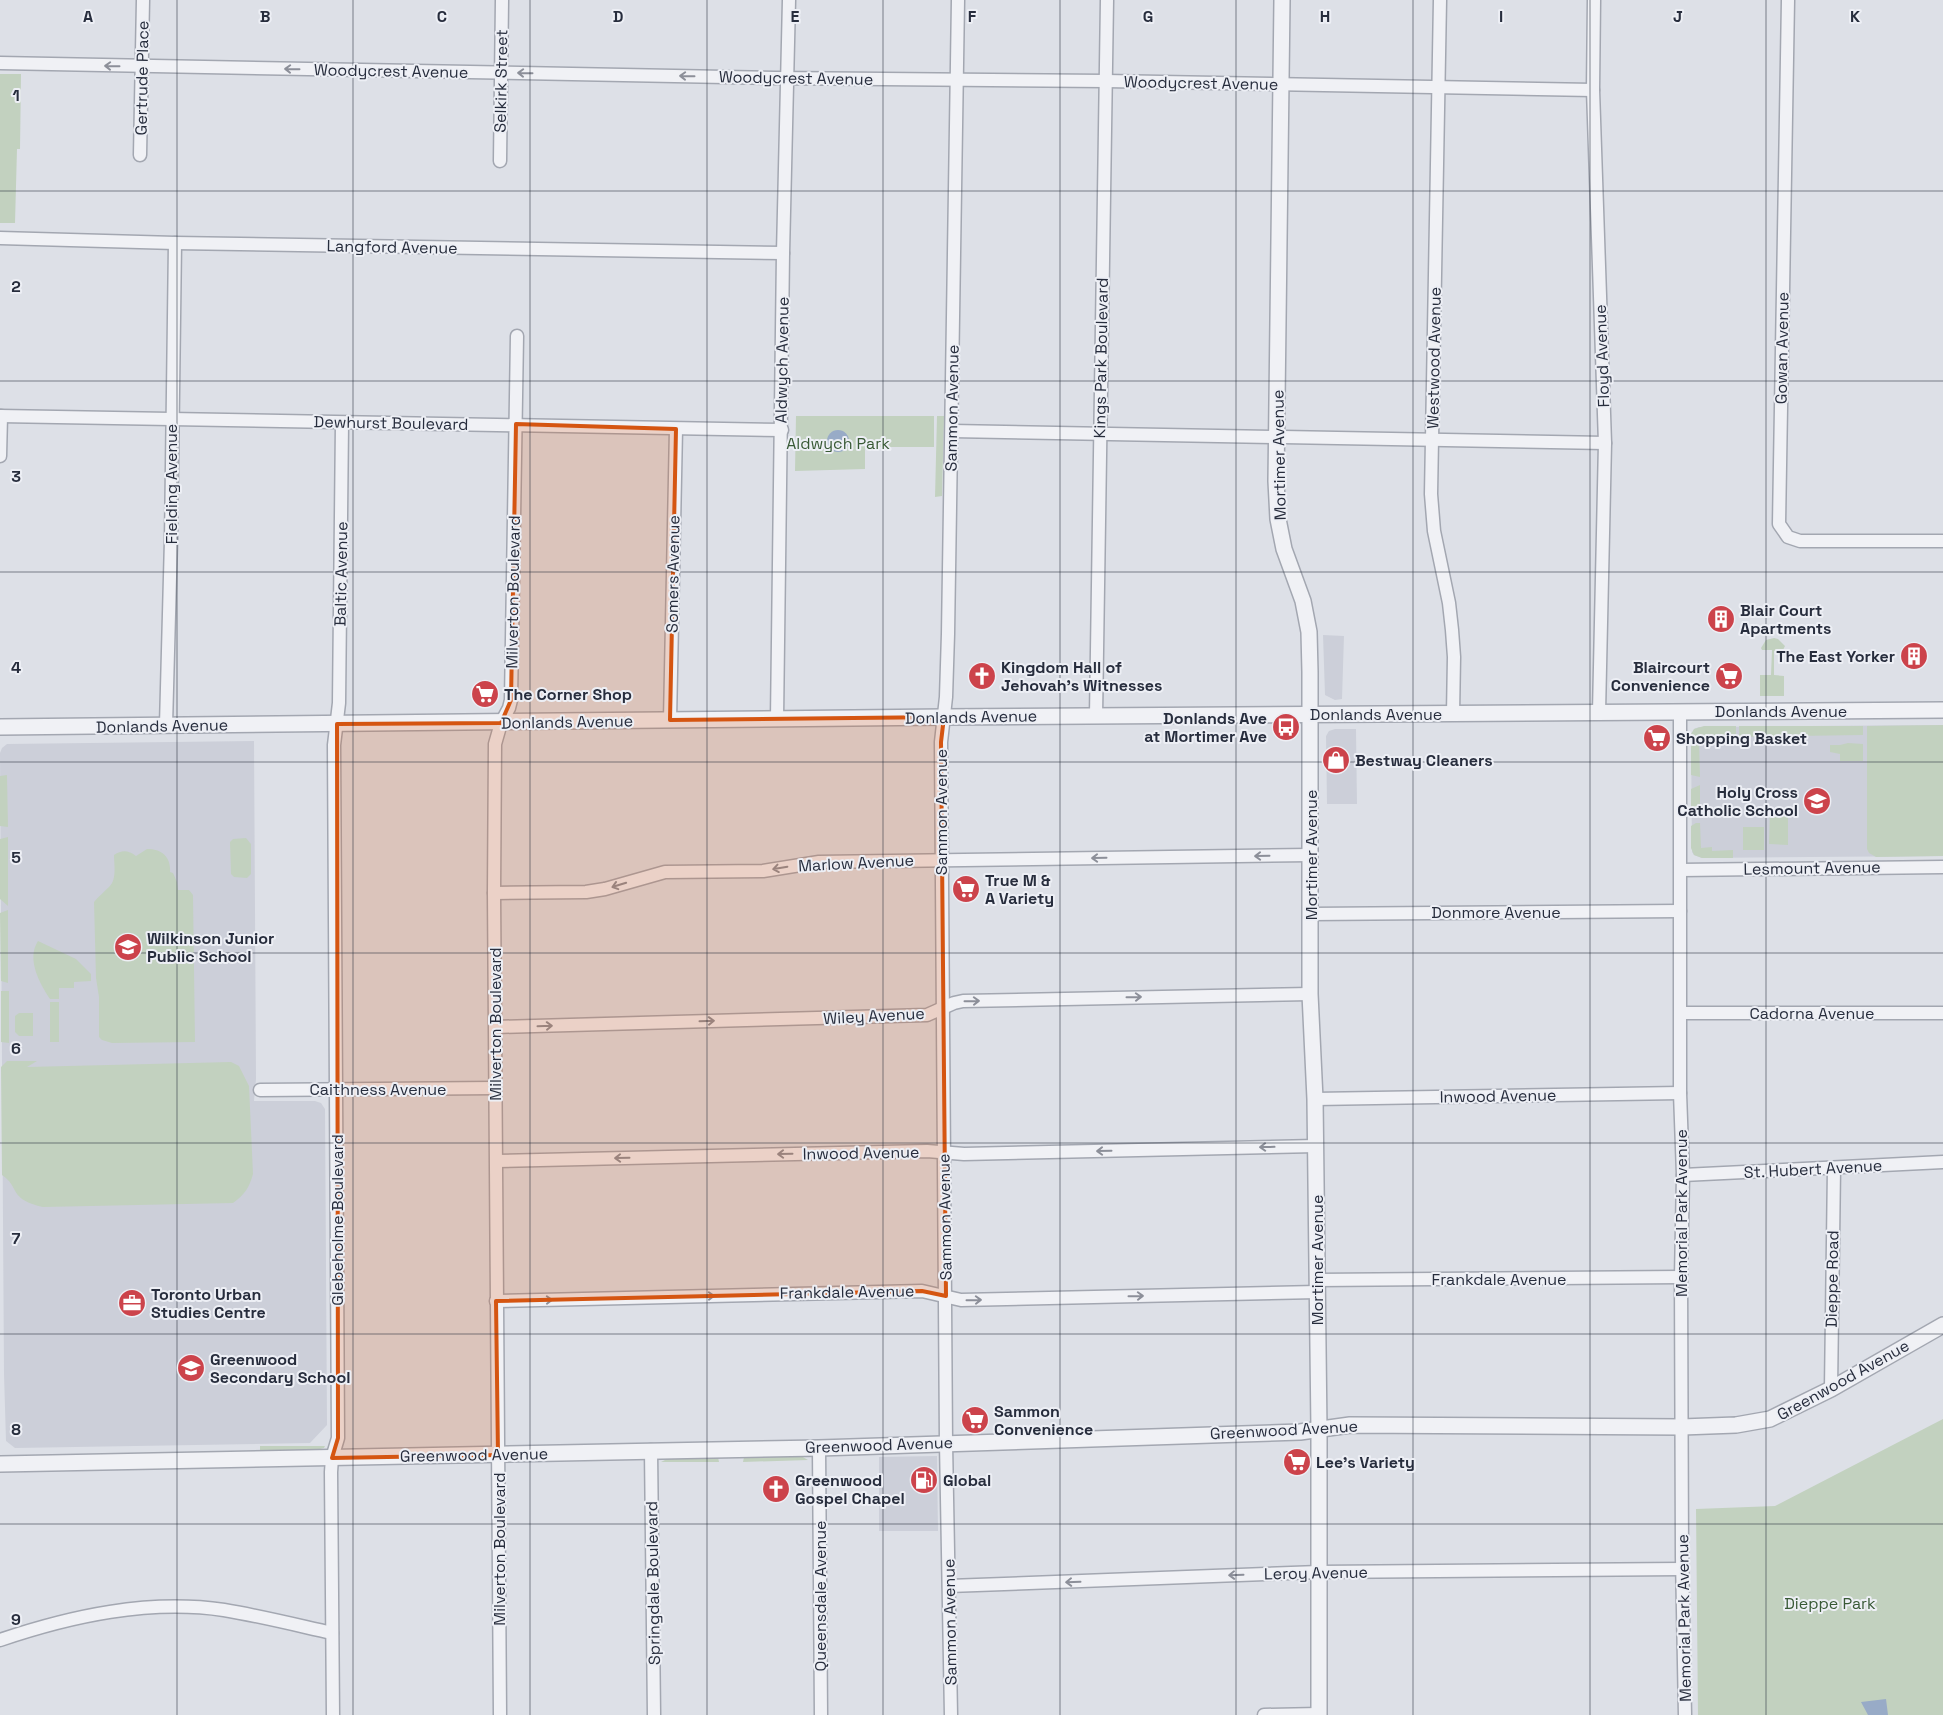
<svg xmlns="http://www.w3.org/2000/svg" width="1943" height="1715" font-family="'Space Grotesk',sans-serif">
<rect width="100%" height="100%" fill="#dde0e7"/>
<!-- built -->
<g fill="#cccfd9">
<path d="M1323,635L1344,636L1342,699L1335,700L1325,695Z"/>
<path d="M1943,725V856L1702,858L1694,855L1692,852L1691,740L1694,729L1699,727Z"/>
<path d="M1335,729H1356L1357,804H1327L1326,736L1329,731Z"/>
<path d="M254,741L256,1079L254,1101H315L321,1103L325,1109L327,1425L310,1443L15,1448L6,1441L4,1374L0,753L2,748L7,744Z"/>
<path d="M937,1456L938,1531H879V1457Z"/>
</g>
<!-- green -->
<g fill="#c2d1bf">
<path d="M0,74H21L20,149H17L15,223H0Z"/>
<path d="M796,416H934V447H865V469L795,471Z"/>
<path d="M937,416H944L942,496L935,497Z"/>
<path d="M1774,638L1778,639L1785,646L1783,650L1774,651V675L1784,676V696H1760V675H1771L1772,650H1762L1761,648L1766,640Z"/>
<path d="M1943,725V856L1876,857L1869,853L1867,849V726Z"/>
<path d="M1704,726H1736V738H1699L1700,777L1691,775V734L1694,729Z"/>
<path d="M1739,726H1863V735L1739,737Z"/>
<path d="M1848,743L1863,744V761H1840V754L1830,752V745H1840Z"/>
<path d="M7,775V776L8,827L0,826V776Z"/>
<path d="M1700,785V815L1691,812V789Z"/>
<path d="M1770,809L1788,810V845L1769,844Z"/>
<path d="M1696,823H1700L1701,848L1712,847V851L1733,850V858H1702L1694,855L1691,848V826Z"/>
<rect x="1743" y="827" width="21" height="23"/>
<path d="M8,837V906L0,899V839Z"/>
<path d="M246,838L251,844V874L247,878L234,877L231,874L230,842L233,839Z"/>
<path d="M147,849C162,849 171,857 170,872L173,873L177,882L178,890H189L193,895L195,1042L112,1043L102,1040L99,1037V997L96,978L94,902C99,896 104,892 109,887C117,880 114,865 114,855C122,850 128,850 136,856Z"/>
<path d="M8,910V983L1,981L0,913Z"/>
<path d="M38,941L76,959L91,974V981L74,982V988H59V999H50C40,984 26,959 38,941Z"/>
<path d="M9,991V1043L1,1042V991Z"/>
<rect x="50" y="1002" width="9" height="40"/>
<path d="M19,1013H33V1036H19L15,1032V1016Z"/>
<path d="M7,1061H37L27,1067L231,1062L239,1066L249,1086L253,1174C249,1188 245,1194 233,1203L43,1207C34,1205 23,1202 17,1194C12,1186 11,1181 2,1175L1,1067Z"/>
<path d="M1943,1419V1715H1698L1696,1509L1775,1506Z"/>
<path d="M260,1446H325L324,1448L316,1450L260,1451Z"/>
<path d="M801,1456L808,1460L743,1462L744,1457Z"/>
<path d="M718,1457L719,1462H661L669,1458Z"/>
</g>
<!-- water -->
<g fill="#98abc7">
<circle cx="838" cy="441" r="11"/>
<path d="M1886,1699L1888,1715H1868L1861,1702Z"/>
</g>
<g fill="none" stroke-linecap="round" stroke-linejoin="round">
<!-- minor casing -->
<g stroke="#a3a7b1" stroke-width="15">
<g id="minor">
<path d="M1440,0L1431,494L1434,531L1449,603L1452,630L1454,657L1453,714"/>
<path d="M1594,0L1593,90L1605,443L1599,712"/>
<path d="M1788,0L1779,524L1788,537L1800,541H1943"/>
<path d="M0,63L775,78L1106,81L1593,90"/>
<path d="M140,155L143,0"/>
<path d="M500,161L502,0"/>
<path d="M0,238L175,243L783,253"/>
<path d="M0,416L782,430"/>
<path d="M952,431L1605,443"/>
<path d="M0,456L1,416"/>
<path d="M1680,711V1093L1683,1175L1681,1277L1682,1558L1685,1715"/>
<path d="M1096,716L1107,0"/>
<path d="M777,719L783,253L789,0"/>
<path d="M670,720L676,429"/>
<path d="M166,725L171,540L175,243"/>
<path d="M1681,870L1943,867"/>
<path d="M494,893L586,892L605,889L665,872L763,871L819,862L1310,855"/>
<path d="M1311,914L1680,911"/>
<path d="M1681,1013H1943"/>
<path d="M496,1027L927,1015L954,1003L963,1001L1310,994"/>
<path d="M260,1090L495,1088"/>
<path d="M1315,1099L1680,1093"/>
<path d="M497,1161L927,1151L964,1154L1316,1146"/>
<path d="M1683,1175L1943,1162"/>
<path d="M1317,1280L1681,1277"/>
<path d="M496,1301L922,1291L961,1300L1317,1292"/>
<path d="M1831,1389L1834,1168"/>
<path d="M819,1448L821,1715"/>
<path d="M651,1450L654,1715"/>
<path d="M949,1586L1319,1572L1682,1569"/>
<path d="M0,1640C71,1616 148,1599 224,1610C260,1616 296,1625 332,1633"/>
<path d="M333,1715L331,1472L332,1458L338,1438L334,745L339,703L342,423"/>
<path d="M500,1715L494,893L495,744L501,723L509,708L511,700L517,336"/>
<path d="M951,1715L946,1443L941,742L946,697L948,634L958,0"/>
<path d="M1264,1715L1319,1714"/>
</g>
</g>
<!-- tertiary casing -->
<g stroke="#a3a7b1" stroke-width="18">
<g id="tertiary">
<path d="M1282,0L1276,481L1278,519L1284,549L1303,601L1309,632L1310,672V994L1315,1099L1319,1430V1715"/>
<path d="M0,727L944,717L1943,710"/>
<path d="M0,1464L819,1448L1300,1432L1350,1425L1682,1427L1736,1425L1770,1419L1831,1389L1943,1325"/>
</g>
</g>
<!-- minor -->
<use href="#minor" stroke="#f0f1f5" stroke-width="12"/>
<!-- tertiary -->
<use href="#tertiary" stroke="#f0f1f5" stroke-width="15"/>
</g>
<!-- one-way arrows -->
<defs><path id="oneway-shaft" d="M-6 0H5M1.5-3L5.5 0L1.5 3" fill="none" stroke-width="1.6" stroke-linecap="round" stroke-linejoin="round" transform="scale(1.25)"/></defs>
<g stroke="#8c8f99">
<use href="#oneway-shaft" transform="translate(112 66) rotate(-179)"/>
<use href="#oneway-shaft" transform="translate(292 69) rotate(-179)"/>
<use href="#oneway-shaft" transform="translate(525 73) rotate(-179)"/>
<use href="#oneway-shaft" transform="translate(687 76) rotate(-179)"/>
<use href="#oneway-shaft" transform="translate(1262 856) rotate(179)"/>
<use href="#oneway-shaft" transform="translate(1099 858) rotate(179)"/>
<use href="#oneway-shaft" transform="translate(780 868) rotate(170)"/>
<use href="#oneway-shaft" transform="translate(619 885) rotate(163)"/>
<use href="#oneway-shaft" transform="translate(1134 997) rotate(-1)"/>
<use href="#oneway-shaft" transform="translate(972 1001) rotate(-1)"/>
<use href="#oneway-shaft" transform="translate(707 1021) rotate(-2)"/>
<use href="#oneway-shaft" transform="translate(545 1026) rotate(-2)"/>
<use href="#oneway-shaft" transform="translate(1267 1147) rotate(179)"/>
<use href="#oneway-shaft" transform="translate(1104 1151) rotate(179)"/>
<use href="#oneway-shaft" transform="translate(785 1154) rotate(179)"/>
<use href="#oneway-shaft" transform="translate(622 1158) rotate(179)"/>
<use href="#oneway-shaft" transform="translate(707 1296) rotate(-1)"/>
<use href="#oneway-shaft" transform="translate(1136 1296) rotate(-1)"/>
<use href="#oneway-shaft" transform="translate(545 1300) rotate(-1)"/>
<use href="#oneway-shaft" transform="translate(974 1300) rotate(-1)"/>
<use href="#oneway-shaft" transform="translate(1236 1575) rotate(178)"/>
<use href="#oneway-shaft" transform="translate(1073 1582) rotate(178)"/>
</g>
<!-- marked area -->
<path fill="#d55511" fill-opacity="0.2" stroke="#d55511" stroke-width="4" stroke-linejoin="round" d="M516,424L676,429L670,720L944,717L941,742L946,1296L922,1291L496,1301L498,1455L332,1458L338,1438L337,724L501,723L511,700Z"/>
<!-- grid -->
<path fill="none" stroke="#272d3d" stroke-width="1" stroke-opacity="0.55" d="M177,0V1715M353,0V1715M530,0V1715M707,0V1715M883,0V1715M1060,0V1715M1236,0V1715M1413,0V1715M1590,0V1715M1766,0V1715M0,191H1943M0,381H1943M0,572H1943M0,762H1943M0,953H1943M0,1143H1943M0,1334H1943M0,1524H1943"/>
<!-- icons -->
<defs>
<g id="building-disc" transform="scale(1.4375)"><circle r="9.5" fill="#cc434b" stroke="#edeff5"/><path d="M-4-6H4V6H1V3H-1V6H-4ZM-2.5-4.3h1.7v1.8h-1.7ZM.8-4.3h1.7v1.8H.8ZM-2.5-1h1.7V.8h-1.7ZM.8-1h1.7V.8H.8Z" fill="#fff"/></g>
<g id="church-disc" transform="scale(1.4375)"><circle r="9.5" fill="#cc434b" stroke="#edeff5"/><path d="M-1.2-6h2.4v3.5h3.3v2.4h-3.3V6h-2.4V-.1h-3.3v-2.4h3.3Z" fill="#fff"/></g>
<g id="supermarket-disc" transform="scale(1.4375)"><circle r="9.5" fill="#cc434b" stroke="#edeff5"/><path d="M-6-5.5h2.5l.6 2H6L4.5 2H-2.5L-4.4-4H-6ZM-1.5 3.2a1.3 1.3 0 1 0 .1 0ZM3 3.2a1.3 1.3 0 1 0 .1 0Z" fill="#fff"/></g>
<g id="bus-disc" transform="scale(1.4375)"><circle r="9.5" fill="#cc434b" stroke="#edeff5"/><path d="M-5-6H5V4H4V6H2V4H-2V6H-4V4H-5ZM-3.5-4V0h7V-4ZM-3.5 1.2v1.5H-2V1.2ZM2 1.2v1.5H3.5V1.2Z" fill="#fff"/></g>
<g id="shop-disc" transform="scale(1.4375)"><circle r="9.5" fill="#cc434b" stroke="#edeff5"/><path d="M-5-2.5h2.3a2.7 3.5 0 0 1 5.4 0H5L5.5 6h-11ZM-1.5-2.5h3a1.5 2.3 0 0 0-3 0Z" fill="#fff"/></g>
<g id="school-disc" transform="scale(1.4375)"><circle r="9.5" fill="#cc434b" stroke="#edeff5"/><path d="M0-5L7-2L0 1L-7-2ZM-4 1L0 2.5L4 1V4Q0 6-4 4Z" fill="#fff"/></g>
<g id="office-disc" transform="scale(1.4375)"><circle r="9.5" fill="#cc434b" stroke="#edeff5"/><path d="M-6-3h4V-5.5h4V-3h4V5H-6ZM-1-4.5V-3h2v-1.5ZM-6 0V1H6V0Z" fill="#fff"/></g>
<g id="fuel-disc" transform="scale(1.4375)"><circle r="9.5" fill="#cc434b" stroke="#edeff5"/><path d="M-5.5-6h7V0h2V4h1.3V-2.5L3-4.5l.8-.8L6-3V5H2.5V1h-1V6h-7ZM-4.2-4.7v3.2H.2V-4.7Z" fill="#fff"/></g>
</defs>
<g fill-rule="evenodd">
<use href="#building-disc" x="1721" y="619"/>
<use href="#building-disc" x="1914" y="656"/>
<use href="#church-disc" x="982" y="676"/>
<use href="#supermarket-disc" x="1729" y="676"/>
<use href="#supermarket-disc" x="485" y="694"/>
<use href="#bus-disc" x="1286" y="727"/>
<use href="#supermarket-disc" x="1657" y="738"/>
<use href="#shop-disc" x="1336" y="760"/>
<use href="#school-disc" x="1817" y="801"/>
<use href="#supermarket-disc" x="966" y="889"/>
<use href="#school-disc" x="128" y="947"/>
<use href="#office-disc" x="132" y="1303"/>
<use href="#school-disc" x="191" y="1368"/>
<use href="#supermarket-disc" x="975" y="1420"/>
<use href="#supermarket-disc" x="1297" y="1462"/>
<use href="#fuel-disc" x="924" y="1480"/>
<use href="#church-disc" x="776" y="1489"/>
</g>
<g text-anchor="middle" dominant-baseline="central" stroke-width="4" stroke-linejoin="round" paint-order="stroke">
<!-- street labels -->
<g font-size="16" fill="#272d3d" stroke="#edeff5">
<text transform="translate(391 71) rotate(1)">Woodycrest Avenue</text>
<text transform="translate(142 78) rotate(-89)">Gertrude Place</text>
<text transform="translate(796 78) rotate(1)">Woodycrest Avenue</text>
<text transform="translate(501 81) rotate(-89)">Selkirk Street</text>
<text transform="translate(1201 83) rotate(1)">Woodycrest Avenue</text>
<text transform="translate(392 247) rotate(1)">Langford Avenue</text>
<text transform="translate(1782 348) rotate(-89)">Gowan Avenue</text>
<text transform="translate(1602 356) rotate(-92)">Floyd Avenue</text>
<text transform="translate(1101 358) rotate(-89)">Kings Park Boulevard</text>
<text transform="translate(1434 358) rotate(-89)">Westwood Avenue</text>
<text transform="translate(782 360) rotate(-89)">Aldwych Avenue</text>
<text transform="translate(952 408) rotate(-89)">Sammon Avenue</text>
<text transform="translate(391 423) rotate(1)">Dewhurst Boulevard</text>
<text transform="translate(1279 455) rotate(-91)">Mortimer Avenue</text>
<text transform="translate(171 484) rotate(-90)">Fielding Avenue</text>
<text transform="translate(341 574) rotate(-89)">Baltic Avenue</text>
<text transform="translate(673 574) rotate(-89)">Somers Avenue</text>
<text transform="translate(513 592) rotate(-89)">Milverton Boulevard</text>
<text x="1781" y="711">Donlands Avenue</text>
<text x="1376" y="714">Donlands Avenue</text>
<text transform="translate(971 717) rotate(-1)">Donlands Avenue</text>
<text transform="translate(567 722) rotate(-1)">Donlands Avenue</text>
<text transform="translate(162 726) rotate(-1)">Donlands Avenue</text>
<text transform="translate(941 812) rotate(-90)">Sammon Avenue</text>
<text transform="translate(1311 855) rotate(-90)">Mortimer Avenue</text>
<text transform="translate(856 863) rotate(-3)">Marlow Avenue</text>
<text transform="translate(1812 868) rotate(-1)">Lesmount Avenue</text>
<text x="1496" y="912">Donmore Avenue</text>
<text x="1812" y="1013">Cadorna Avenue</text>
<text transform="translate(874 1016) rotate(-3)">Wiley Avenue</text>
<text transform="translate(495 1024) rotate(-90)">Milverton Boulevard</text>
<text x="378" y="1089">Caithness Avenue</text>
<text transform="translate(1498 1096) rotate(-1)">Inwood Avenue</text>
<text transform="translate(861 1153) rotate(-1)">Inwood Avenue</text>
<text transform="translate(1813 1169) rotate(-3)">St. Hubert Avenue</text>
<text transform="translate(1681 1213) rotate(-90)">Memorial Park Avenue</text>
<text transform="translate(945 1217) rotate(-91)">Sammon Avenue</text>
<text transform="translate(337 1220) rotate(-90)">Glebeholme Boulevard</text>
<text transform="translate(1317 1260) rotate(-90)">Mortimer Avenue</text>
<text x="1499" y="1279">Frankdale Avenue</text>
<text transform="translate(1832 1279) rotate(-89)">Dieppe Road</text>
<text transform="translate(847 1292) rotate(-1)">Frankdale Avenue</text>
<text transform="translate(1843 1380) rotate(-29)">Greenwood Avenue</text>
<text transform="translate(1284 1430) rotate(-3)">Greenwood Avenue</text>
<text transform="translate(879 1445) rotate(-2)">Greenwood Avenue</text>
<text transform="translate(474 1455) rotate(-1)">Greenwood Avenue</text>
<text transform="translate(499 1549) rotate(-90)">Milverton Boulevard</text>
<text transform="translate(1316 1573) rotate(-1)">Leroy Avenue</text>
<text transform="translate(653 1583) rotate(-91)">Springdale Boulevard</text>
<text transform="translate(820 1596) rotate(-90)">Queensdale Avenue</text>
<text transform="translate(1684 1618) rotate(-91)">Memorial Park Avenue</text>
<text transform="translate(950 1622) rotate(-91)">Sammon Avenue</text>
</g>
<!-- park labels -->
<g font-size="16" fill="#385935" stroke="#edeff5">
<text x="838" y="443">Aldwych Park</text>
<text x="1830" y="1603">Dieppe Park</text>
</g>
<!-- poi labels -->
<g font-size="16" font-weight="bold" fill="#272d3d" stroke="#edeff5" text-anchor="start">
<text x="1740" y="610">Blair Court<tspan x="1740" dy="18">Apartments</tspan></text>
<text x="1895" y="656" text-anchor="end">The East Yorker</text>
<text x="1001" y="667">Kingdom Hall of<tspan x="1001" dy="18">Jehovah's Witnesses</tspan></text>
<text x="1710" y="667" text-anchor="end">Blaircourt<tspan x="1710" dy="18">Convenience</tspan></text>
<text x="504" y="694">The Corner Shop</text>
<text x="1267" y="718" text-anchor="end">Donlands Ave<tspan x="1267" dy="18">at Mortimer Ave</tspan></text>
<text x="1676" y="738">Shopping Basket</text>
<text x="1355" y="760">Bestway Cleaners</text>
<text x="1798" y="792" text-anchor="end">Holy Cross<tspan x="1798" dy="18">Catholic School</tspan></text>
<text x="985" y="880">True M &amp;<tspan x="985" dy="18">A Variety</tspan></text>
<text x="147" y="938">Wilkinson Junior<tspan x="147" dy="18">Public School</tspan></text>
<text x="151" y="1294">Toronto Urban<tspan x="151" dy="18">Studies Centre</tspan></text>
<text x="210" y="1359">Greenwood<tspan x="210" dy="18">Secondary School</tspan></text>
<text x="994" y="1411">Sammon<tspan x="994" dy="18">Convenience</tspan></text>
<text x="1316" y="1462">Lee's Variety</text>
<text x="795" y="1480">Greenwood<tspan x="795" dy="18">Gospel Chapel</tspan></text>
<text x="943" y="1480">Global</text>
</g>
</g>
<g font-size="16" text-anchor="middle" font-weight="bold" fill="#272d3d" stroke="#edeff5" stroke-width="4" stroke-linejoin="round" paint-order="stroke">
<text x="88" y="22">A</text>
<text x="265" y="22">B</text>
<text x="442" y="22">C</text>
<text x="618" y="22">D</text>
<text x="795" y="22">E</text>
<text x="972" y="22">F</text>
<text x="1148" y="22">G</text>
<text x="1325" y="22">H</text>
<text x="1501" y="22">I</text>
<text x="1678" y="22">J</text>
<text x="1855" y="22">K</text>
<text x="16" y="101">1</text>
<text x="16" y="292">2</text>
<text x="16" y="482">3</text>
<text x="16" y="673">4</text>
<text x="16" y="863">5</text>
<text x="16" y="1054">6</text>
<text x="16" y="1244">7</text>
<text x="16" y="1435">8</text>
<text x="16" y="1625">9</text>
</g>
</svg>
